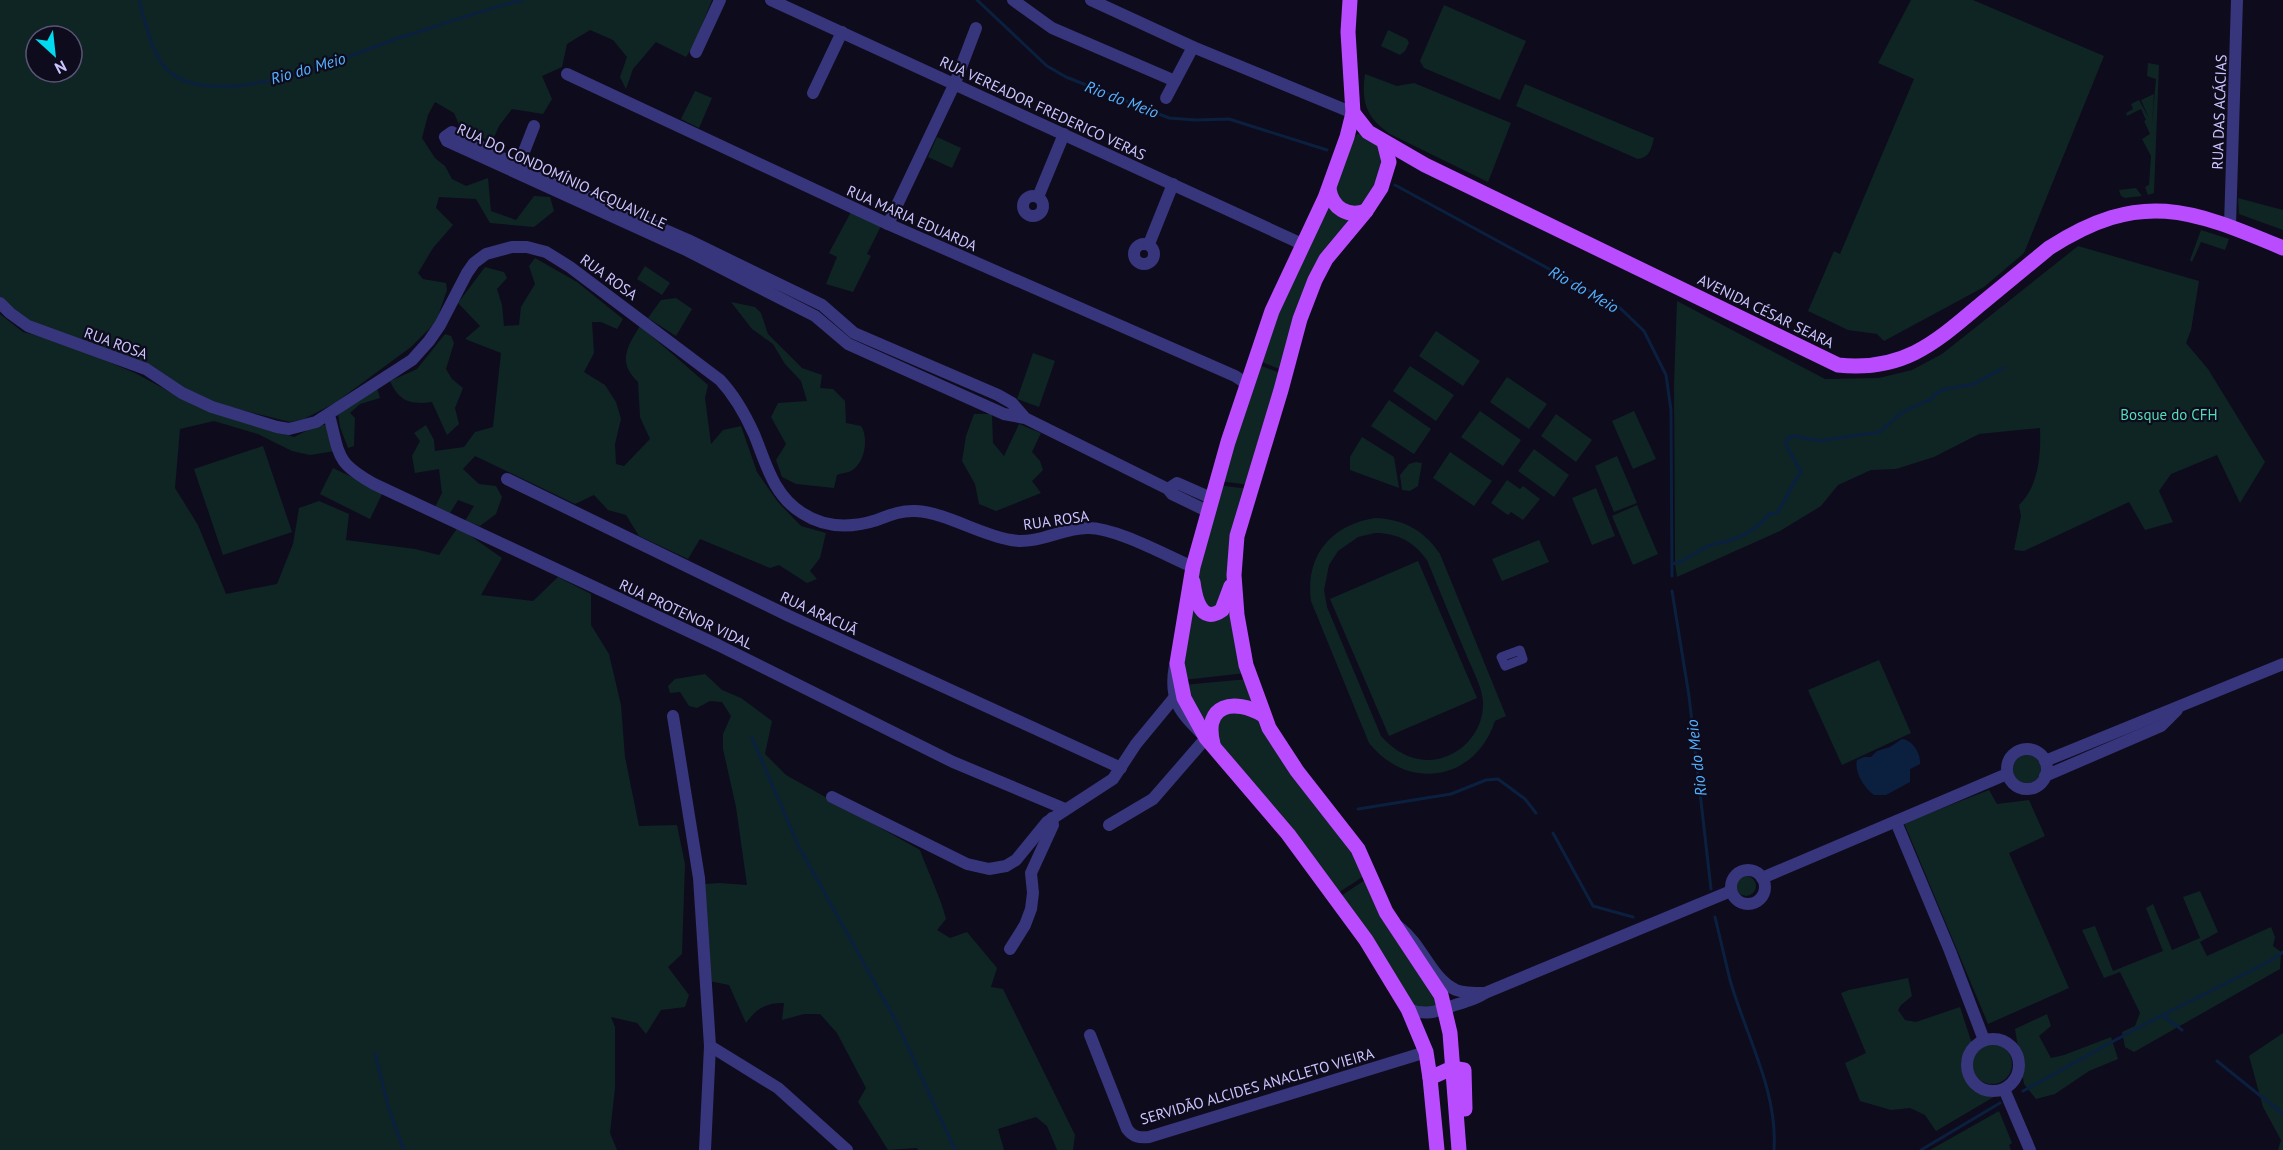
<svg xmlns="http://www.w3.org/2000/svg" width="2283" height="1150" font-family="'PT Sans',sans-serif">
<rect width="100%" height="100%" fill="#0e0b1c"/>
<!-- green -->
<g fill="#0e2524" fill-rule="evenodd">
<path d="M0,0H712L694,45L686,57L656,42L633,69L626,89L620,77L627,57L613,40L590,30L567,44L562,67L542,76L552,99L543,114L512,109L499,126L492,142L460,127L454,113L435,102L428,115L422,138L435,158L445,166L452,179L466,186L488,178L491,211L516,220L534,196L550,197L554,211L534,227L490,223L476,199L439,197L436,208L453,225L433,248L418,273L423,279L446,283L447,290L436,322L411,347L335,403L304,419L290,422L222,405L24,318L0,297ZM36,36H72V72H36Z"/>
<path d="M1911,0H1973L2104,56L2024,253L1984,287L1884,341L1877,334L1848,330L1808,311L1834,251L1840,254L1914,79L1878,63Z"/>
<path d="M1444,5L1526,41L1500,100L1424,68L1420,61Z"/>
<path d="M1388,30L1407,39L1409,43L1405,51L1400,55L1381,46Z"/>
<path d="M2148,63L2159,65L2154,193L2148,195L2145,187L2149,185L2151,156L2142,139L2150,134L2144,121L2146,120L2141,109L2127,116L2126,113L2133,109L2131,104L2139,100L2149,118L2141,100L2154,94L2152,124L2156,79L2147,76Z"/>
<path d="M1365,74L1397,86L1414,83L1511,123L1488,182L1390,134C1366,117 1361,102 1365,74Z"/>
<path d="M1525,84L1654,138C1651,149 1650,157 1638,159L1516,106Z"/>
<path d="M695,91L712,98L699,128L681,119Z"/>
<path d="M1358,134H1365L1382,143L1384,171L1358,212L1333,197L1352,137Z"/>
<path d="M937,137L961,148L952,168L928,157Z"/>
<path d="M2136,188L2142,196L2125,198L2121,196L2119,190Z"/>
<path d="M1329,198L1359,216L1326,254L1284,371L1257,360Z"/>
<path d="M2238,198L2283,210V230L2239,214Z"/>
<path d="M851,212L881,226L867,254L871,256L853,292L826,284L837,257L829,253Z"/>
<path d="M2201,230L2229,239L2225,250L2201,242L2192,262L2190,260Z"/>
<path d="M2078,246L2199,281L2191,330L2186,343L2208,369L2265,462L2240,503L2217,455L2171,474L2159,491L2173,522L2145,530L2129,502L2024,551L2014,550L2021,516L2019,505C2039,486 2041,454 2040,428L1979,434L1934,457L1896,469L1871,470L1838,485L1821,506L1780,531L1677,577L1675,564L1674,384L1677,301L1825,379L1879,378L1912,370L1942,354Z"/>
<path d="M535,258L577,282L623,319L617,329L601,322H592L594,353L584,372L605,385L616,402L621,419L615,444L616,464L624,466L650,439L640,417L638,382C617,362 627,347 640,326L708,385L705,398L711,444L723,430L741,426L757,472L778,502L801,526L826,533L820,558L810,571L817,579L807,583L779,565L770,568L700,539L688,559L639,536L626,515L608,510L594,495L575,504L475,456L463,469L479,484L496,486L502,497L496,514L480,526L465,521L474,506L458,500L449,515L435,507L442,493L439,469L415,473L412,456L420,441L414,433L426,425L434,440L435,451L464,447L475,432L493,427L501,353L465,339L480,326L458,303L485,267L504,272L507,278L497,289L502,305L504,326L519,325L521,307L535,284L529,266Z"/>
<path d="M645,266L670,283L662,295L637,279Z"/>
<path d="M676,298L692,309L676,336L648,318L661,300Z"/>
<path d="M731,302L755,307L761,313L768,334L802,368L822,375L820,388L833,389L845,401L846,423L861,426C869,438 865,463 851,471C847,473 841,473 837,475L834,488L796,484L782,477L776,460L786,444L771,417L778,403L807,401L801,381L785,364L773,344L752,329Z"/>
<path d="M0,314L23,332L61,342L135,373L198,407L294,437L320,424L328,426L335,451L310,455L292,451L258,434L214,421L180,429L175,488L198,525L226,594L277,584L293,544L299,508L319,501L349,514L346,540L415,549L439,555L458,527L502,558L481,595L533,601L558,577L591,594V625L609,654L621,705L625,757L639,826L677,825L685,864L682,954L668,967L689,995L685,1007L661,1010L646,1034L637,1023L611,1017L615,1027V1088L610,1133L617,1150H0Z"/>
<path d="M1436,331L1480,361L1463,386L1419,356Z"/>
<path d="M445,334L451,336L454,343L446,369L452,379L463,388L455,408L459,424L447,435L432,402C410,405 399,401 390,381L417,369Z"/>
<path d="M1033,353L1055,361L1039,407L1017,399Z"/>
<path d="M1256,364L1283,374L1250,485L1219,481Z"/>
<path d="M1410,366L1454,395L1436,421L1393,391Z"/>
<path d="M1507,377L1547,404L1529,429L1490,402Z"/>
<path d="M377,388L380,398L360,404L350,413L355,418L354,446L348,448L340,427L338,413Z"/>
<path d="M1389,400L1431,429L1414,454L1371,426Z"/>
<path d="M1480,411L1521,440L1503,466L1461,437Z"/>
<path d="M1634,411L1656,459L1633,469L1612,421Z"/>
<path d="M974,414H992L993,443L1004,456L1019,424L1041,433L1032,452L1040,461L1043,470L1032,481L1041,493L996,511L979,504L975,484L962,461L966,436Z"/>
<path d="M1556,414L1592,440L1576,462L1541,436Z"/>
<path d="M1362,437L1394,457L1399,488L1350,470V457Z"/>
<path d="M263,446L292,532L223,555L194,469Z"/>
<path d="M1534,449L1569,475L1554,497L1518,471Z"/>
<path d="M1450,452L1492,481L1474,506L1433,478Z"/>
<path d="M1617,456L1637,503L1614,512L1595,466Z"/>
<path d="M1416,462L1422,463L1418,486L1410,491L1402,490L1400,475L1409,464Z"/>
<path d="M333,468L383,492L370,519L320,494Z"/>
<path d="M1507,480L1520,489L1523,486L1540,499L1523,520L1511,512L1508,515L1491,503Z"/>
<path d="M1217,485L1249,489L1220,607L1205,610L1196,571Z"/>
<path d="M1596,488L1615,536L1592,545L1572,498Z"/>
<path d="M1637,505L1658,554L1633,565L1612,516Z"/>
<path d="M1375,518C1403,519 1424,530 1440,554L1506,716L1495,721C1475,781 1408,792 1369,743L1311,601C1305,557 1330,525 1375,518ZM1375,533C1398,533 1414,542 1427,560C1440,592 1453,623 1466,654C1472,669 1482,686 1483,702C1484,729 1465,753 1438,759C1415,763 1396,753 1381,736L1327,607L1324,590L1329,565L1338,551L1358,537Z"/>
<path d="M1539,540L1549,562L1502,581L1492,559Z"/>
<path d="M1418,561L1477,698L1389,736L1330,599Z"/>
<path d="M1231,597L1246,673L1183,680L1191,599L1199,614Z"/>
<path d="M1879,660L1911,733L1842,765L1808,690Z"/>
<path d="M705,674L722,690L741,698L772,721L765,754L786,775L920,850C928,873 940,895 946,919L937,930L950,938L967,932L997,968L991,987L1003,989L1075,1135L1073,1150H1057L1047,1126L1036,1117L998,1129L1004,1150H918L917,1148L888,1150L858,1102L866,1088L837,1033L820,1014H804L782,1020L784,1003C766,1003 757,1008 746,1023L729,985L709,981L704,884L720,883L747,885L736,807L723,749V734L731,716L722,702L710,701L697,708L689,706L680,692L670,693L668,686L675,679Z"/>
<path d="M1248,679L1258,709L1224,705L1207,735L1183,685Z"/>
<path d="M1226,710L1258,717L1367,874L1335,895L1216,745L1215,719Z"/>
<circle cx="2027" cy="769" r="14"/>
<path d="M1989,790L1997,804L2029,800L2045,836L2009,853L2069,988L1988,1024L1904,823Z"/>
<circle cx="1746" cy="886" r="10"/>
<path d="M1368,878L1436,989L1440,1009L1410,1006L1338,898Z"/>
<path d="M2200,891L2218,932L2200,942L2207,956L2271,927L2275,937L2273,946L2281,952L2280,969L2134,1052L2125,1047L2122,1032L2135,1026L2140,1013L2120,972L2104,978L2082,930L2095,926L2113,971L2163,951L2146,908L2153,904L2172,950L2200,938L2183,897Z"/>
<path d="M1908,978L1912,996L1901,1005L1898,1010L1905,1020L1916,1022L1960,1007L1973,1047C1961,1069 1970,1088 1995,1091L1997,1095L1936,1131L1925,1115L1910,1108L1891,1110L1860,1101L1845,1063L1866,1053L1841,993L1849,990Z"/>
<path d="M2047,1014L2051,1026L2039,1036L2051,1058L2064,1055L2111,1037L2118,1059L2089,1071L2055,1094L2036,1099L2024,1084L2015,1029Z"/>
<path d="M2283,1033V1150H2278L2281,1140L2263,1107L2249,1056Z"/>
<circle cx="1992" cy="1064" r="20"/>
<path d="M1999,1111L2012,1143L2009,1145L2011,1150H1930Z"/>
</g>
<!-- water -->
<path fill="#0b203f" d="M1902,739C1913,740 1921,754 1920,764L1910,769V782L1886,795H1874C1864,788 1854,772 1857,760L1864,757H1871L1877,751L1890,747Z"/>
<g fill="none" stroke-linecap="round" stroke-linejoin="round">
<!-- stream -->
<g stroke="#0b203f" stroke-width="3">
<path d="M139,0C145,20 153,62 172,74C224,111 344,57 399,38C440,25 480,11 522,0"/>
<path d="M977,0L1047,66L1066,77L1169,118L1196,120L1229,119L1327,150"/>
<path d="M1395,185L1619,307L1644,331L1666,375L1671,410L1672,576"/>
<path d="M1672,564C1685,562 1694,553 1706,547C1712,544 1718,543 1725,542C1743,537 1758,529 1769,514L1777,513C1787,499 1791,485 1801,472L1786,445L1787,439L1794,436L1819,441L1880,432L1902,412L1929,400L1941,390L1974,384L2003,368"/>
<path d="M1672,591L1689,696L1711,889"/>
<path d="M752,738L799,847L897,1023L955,1150"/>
<path d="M1358,809L1451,794L1486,780L1498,779L1525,799L1536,813"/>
<path d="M1553,833L1593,906L1633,917"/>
<path d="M1715,917C1720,938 1725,959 1730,980C1746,1036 1778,1091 1774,1150"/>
<path d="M2162,1015L2182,1030"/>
<path d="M375,1053L389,1110L404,1150"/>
<path d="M2217,1061L2283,1114"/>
<path d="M2023,1091L2141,1026L2270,961L2283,952"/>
<path d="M1921,1150L2000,1103"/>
</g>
<!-- pedestrian -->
<path stroke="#37357b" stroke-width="9" d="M1520,650L1523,659L1505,666L1501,657Z"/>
<!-- minor -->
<g stroke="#37357b" stroke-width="12">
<path d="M771,0L1302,244"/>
<path d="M1013,0L1052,28L1175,81"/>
<path d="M1091,0L1193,47L1353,113"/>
<path d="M696,52L720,0"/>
<path d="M567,74L888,224L1235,376L1247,384"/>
<path d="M813,93L842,32"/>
<path d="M1166,98L1193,47"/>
<path d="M516,172L534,126"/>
<circle cx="1033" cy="206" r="10"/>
<path d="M1038,197L1064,134"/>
<path d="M888,224L955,83L976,28"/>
<path d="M2230,225L2237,0"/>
<circle cx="1144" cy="254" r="10"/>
<path d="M1149,244L1173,184"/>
<path d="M0,303L10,313L28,326L146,369L182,393L212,407L277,427L289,429L316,422L412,360L429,341L440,325L467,273L474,263L486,254L512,247H527L546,252L570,267L720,380C735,396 745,414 754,434C766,463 773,495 802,513C825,528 852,528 877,520C890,515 902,510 916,511C947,513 980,535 1011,540C1037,545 1062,528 1087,528C1115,527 1167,556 1193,567"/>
<path d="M329,415C340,456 335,462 374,484L718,645L953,762L1065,809"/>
<path d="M1025,418L1012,403L998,395L854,333L822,305L688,240L518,166L452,132L445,137L447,141L684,249L815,316L848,344L1004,414L1025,418L1168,489L1172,494L1207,511"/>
<path d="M507,479L789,616L1121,768"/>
<path d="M1168,489L1177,483L1211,498"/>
<path d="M673,716L699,878L710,1046L705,1150"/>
<circle cx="2027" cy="769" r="20"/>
<path d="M2045,761L2283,664"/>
<path d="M2045,776L2161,726L2177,710"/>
<path d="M832,797L967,864L989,869L1006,866L1016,860L1047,822L1113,779L1136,744L1174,698"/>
<path d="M1896,822L1950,951L1984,1040"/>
<path d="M1109,825L1153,799L1206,738C1181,713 1168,702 1175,665"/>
<circle cx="1748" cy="887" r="17"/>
<path d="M1762,878L2007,774"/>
<path d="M1399,927C1423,945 1431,979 1456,990C1464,993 1476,993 1485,993"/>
<path d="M1010,949L1025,925L1031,909L1033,893L1031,873L1053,825L1052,818"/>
<path d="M1408,1009C1428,1017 1440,1010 1458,1004C1468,1001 1476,999 1485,993L1731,891"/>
<path d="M1090,1035L1127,1129C1133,1137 1139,1138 1149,1137L1426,1052"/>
<circle cx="1993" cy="1065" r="26"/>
<path d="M710,1046L778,1088L847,1150"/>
<path d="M2004,1089L2030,1150"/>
</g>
<!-- primary -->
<g stroke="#ba4cff" stroke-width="15">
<path d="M1350,0L1348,32L1353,113L1347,137L1325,198L1272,311L1228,442L1193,567L1177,663L1184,698L1206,738L1288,834L1366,940L1408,1009L1426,1052L1430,1078L1437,1150"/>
<path d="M1353,113L1368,132L1425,165L1838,365C1903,372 1935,343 1981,304C2004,285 2026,267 2049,248C2141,189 2190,209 2283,248"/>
<path d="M1384,142L1389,162L1381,188L1366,211L1326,259L1315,280L1300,319L1281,390L1237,536L1234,575L1237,615L1246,665L1269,728L1297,771L1358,849L1386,912L1441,995L1450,1033L1459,1150"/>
<path d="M1329,189C1332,208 1348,218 1366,211"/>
<path d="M1193,582C1195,598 1201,625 1222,610L1231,586"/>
<path d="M1213,744C1203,704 1234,698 1263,715"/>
<path d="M1430,1078L1452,1068L1464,1070L1465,1109"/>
</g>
</g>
<g text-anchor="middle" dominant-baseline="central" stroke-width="4.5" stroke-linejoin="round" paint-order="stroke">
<!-- street labels -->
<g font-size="15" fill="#cbc5ff" stroke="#0e0b1c">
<text transform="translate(1043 108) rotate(25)">RUA VEREADOR FREDERICO VERAS</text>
<text transform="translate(2219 112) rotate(-88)">RUA DAS ACÁCIAS</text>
<text transform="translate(562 176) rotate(25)">RUA DO CONDOMÍNIO ACQUAVILLE</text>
<text transform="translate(912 218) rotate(24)">RUA MARIA EDUARDA</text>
<text transform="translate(609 277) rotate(36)">RUA ROSA</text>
<text transform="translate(1766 311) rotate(26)">AVENIDA CÉSAR SEARA</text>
<text transform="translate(116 343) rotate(20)">RUA ROSA</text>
<text transform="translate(1056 520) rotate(-8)">RUA ROSA</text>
<text transform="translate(819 613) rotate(25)">RUA ARACUÃ</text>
<text transform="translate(686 614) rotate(25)">RUA PROTENOR VIDAL</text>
<text transform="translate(1257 1086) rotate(-16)">SERVIDÃO ALCIDES ANACLETO VIEIRA</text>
</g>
<!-- park labels -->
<g font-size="15" fill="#52deba" stroke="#0e0b1c">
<text x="2169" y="414">Bosque do CFH</text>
</g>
<!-- water labels -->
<g font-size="16" font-style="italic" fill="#53b1ff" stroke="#0e0b1c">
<text transform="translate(308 68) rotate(-16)">Rio do Meio</text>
<text transform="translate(1122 99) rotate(21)">Rio do Meio</text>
<text transform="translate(1584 289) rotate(30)">Rio do Meio</text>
<text transform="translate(1696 758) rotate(-97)">Rio do Meio</text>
</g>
</g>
<!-- north arrow -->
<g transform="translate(54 54) rotate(153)"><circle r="28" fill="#0e0b1c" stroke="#5a5577" stroke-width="1.5"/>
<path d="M0-4.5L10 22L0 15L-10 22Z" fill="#00dbf0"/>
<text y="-9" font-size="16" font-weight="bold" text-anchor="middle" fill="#cbc5ff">N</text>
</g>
</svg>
